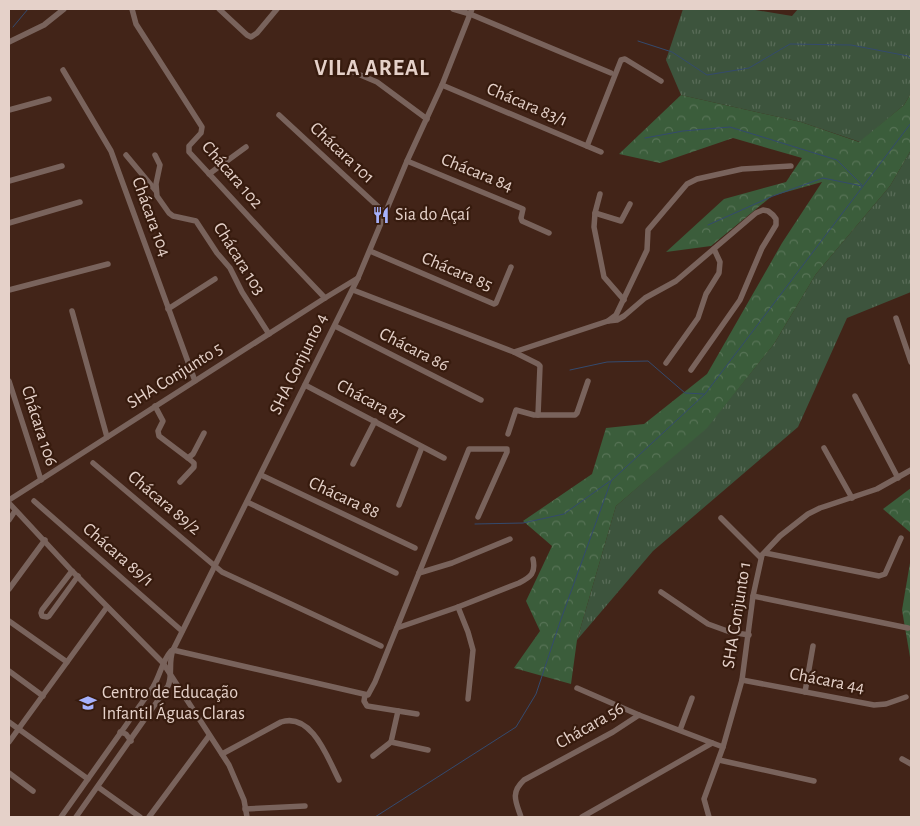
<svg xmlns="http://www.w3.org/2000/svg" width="920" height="826" font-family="'Alegreya Sans',sans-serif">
<defs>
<pattern id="grass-tufts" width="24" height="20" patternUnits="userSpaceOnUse" patternTransform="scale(1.25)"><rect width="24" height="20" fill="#3d543d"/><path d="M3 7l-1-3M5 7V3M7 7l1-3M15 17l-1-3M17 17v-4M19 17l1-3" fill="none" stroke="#596c58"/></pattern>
<pattern id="forest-crowns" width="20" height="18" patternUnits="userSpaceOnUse" patternTransform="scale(1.25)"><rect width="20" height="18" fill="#3b5d3b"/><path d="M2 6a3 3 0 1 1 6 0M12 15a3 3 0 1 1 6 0" fill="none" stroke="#577356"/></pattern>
</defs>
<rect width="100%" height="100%" fill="#422418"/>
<!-- grass -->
<g fill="url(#grass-tufts)">
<path d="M683,9H749L792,16L798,9H911V93L904,105L860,142L801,122L681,95L666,60Z"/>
<path d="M911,150V292L847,318L798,427L653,551L577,640L616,506L707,427L774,344L816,274L890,186Z"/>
</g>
<!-- forest -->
<g fill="url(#forest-crowns)">
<path d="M911,93V150L890,186L816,274L774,344L707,428L616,506L577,640L571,684L514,668L540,631L526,601L552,546L523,521L592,474L606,428L644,424L707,374L782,243L822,182L772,196L711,246L666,252L724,199L786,182L802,158L733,138L660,163L619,154L681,95L801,122L859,142L904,105Z"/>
<path d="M911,488V533L883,509Z"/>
<path d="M911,557V663L902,610Z"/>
</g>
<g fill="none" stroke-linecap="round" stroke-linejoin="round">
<!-- stream -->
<g stroke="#344a6e" stroke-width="1">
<path d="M13,27L28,9"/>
<path d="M638,41L672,52L707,75L749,68L790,44L851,45L908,56L911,59"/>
<path d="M645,138L683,131L730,127L837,160L862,185"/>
<path d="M708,225L773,196L823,178L862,186"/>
<path d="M570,370L607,362L648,361L685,393L704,394"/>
<path d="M475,524L523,523L564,514L610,481"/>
<path d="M375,817L516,727L536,694L560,622L611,481L705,394L911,123"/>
</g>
<!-- minor -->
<g stroke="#79635c" stroke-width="5.5">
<path d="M132,9L136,24L202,127L201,133L189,146V152L285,256L325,298"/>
<path d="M219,9L247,35L251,37L257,33L277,9"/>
<path d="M453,9L470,14L611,73"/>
<path d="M9,42L44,25L64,9"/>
<path d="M63,70L111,151L195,381"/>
<path d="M351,71L377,82L427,119"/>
<path d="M442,85L601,152"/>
<path d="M9,110L49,99"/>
<path d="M279,115L385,213"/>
<path d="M587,146L621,60L625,59L661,81"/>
<path d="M126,155L156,191"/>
<path d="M155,155L160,165L156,184L157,196L169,213L173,216L196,221L217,253L230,268L242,292L269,334"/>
<path d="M407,161L523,209L521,218L522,221L549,233"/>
<path d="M209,174L246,147"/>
<path d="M9,181L62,166"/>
<path d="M600,194L595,213L594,227L604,277L624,300"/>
<path d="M595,213L621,221L630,204"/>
<path d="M9,223L80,202"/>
<path d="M370,251L494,304L496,303L511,267"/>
<path d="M9,290L108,264"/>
<path d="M353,290L514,352L538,364L540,366L538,415"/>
<path d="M168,309L215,279"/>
<path d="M72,311L107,437"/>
<path d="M896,318L911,362"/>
<path d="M608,321L617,320L624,316L645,298L676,281L756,213L763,210L768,211L773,215L776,219V225L762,248L740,300L691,370"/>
<path d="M335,326L481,400"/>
<path d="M514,352L608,321L616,315L647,250L648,230L687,184L697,179L742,169L791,166"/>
<path d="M666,363L698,318L706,294L719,273L720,262L714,249"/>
<path d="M9,381L41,480"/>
<path d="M305,385L444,458"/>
<path d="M855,396L898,478"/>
<path d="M155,406L163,421L158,431L159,436L188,458L193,454L204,433"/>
<path d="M508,434L516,410L534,415H575L577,413L588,381"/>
<path d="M824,448L852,498"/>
<path d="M93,463L222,572L381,646"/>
<path d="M353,464L375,421"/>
<path d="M261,475L415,548"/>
<path d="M180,482L194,467V463L188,458"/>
<path d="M9,500L325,298L358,278"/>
<path d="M34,501L182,631"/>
<path d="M247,502L396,573"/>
<path d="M9,503L72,571L163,663L229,765L244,800L247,817"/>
<path d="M399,505L422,447"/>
<path d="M721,518L761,558"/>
<path d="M9,520L15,511"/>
<path d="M765,553L879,576L885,574L901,538"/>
<path d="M72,571L42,610L41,613L42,616L47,617L49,616L78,576"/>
<path d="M419,573L452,563L510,539"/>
<path d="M9,589L45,540"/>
<path d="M661,592L708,624L730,632L749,635"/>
<path d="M753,596L908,628"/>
<path d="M458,607L468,632L473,650L468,699"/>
<path d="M9,621L67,662"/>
<path d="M397,628L458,607L519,583C531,577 536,573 533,559"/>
<path d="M173,650L368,695L375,682L469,449H507V452L478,517"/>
<path d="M9,671L43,696"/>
<path d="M742,680L874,705L886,704L906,697"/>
<path d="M577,688L639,715"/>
<path d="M805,692L813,646"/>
<path d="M365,695L364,701L367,706L417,714"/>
<path d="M398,711L391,742L428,750"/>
<path d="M9,722L88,779"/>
<path d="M680,730L692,698"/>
<path d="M120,732L126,734L131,741"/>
<path d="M9,742L107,607"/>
<path d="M222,754L281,722C312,712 328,759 339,780"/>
<path d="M373,756L391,742"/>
<path d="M902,759L911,764"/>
<path d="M719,760L814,781"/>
<path d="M9,773L33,791"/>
<path d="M98,787L140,817"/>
<path d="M245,809L305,806"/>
<path d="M61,817L153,687C160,676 162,661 171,651"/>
<path d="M76,817L168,686C173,675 168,662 173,650L358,278L407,161L442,85L472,9"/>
<path d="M149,817L209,736"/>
<path d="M521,817C516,802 510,793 524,780L613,732L639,715L723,747"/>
<path d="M582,817L712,743"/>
<path d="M709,817L704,799L723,747L742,680L753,596L762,555L780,536L808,514L820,508L877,489L911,470"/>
</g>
</g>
<!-- icons -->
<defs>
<g id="restaurant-bare" transform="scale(1.35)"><path d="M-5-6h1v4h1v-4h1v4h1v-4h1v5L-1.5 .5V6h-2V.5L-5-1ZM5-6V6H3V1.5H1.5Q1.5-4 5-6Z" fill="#a6b1fc" stroke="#371b0e" stroke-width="2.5" paint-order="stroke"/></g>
<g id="school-bare" transform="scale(1.35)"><path d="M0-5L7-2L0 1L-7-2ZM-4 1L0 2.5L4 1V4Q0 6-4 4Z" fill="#a6b1fc" stroke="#371b0e" stroke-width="2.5" paint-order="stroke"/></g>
</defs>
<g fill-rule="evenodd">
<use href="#restaurant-bare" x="381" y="215"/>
<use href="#school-bare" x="88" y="703"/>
</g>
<g text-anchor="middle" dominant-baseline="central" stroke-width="4.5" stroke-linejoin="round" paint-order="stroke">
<!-- street labels -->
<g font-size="18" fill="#e5d1c9" stroke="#371b0e">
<text transform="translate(527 105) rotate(23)">Chácara 83/1</text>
<text transform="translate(342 153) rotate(43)">Chácara 101</text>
<text transform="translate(477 173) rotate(22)">Chácara 84</text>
<text transform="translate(232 175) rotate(49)">Chácara 102</text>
<text transform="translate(151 217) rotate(70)">Chácara 104</text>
<text transform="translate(239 259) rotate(58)">Chácara 103</text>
<text transform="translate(457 272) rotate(23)">Chácara 85</text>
<text transform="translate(414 350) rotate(27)">Chácara 86</text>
<text transform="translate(299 364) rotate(-64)">SHA Conjunto 4</text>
<text transform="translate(175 376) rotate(-32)">SHA Conjunto 5</text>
<text transform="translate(371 402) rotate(28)">Chácara 87</text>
<text transform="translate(39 426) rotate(72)">Chácara 106</text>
<text transform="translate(344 498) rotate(25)">Chácara 88</text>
<text transform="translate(164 503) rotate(40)">Chácara 89/2</text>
<text transform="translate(118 555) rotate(41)">Chácara 89/1</text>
<text transform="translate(737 615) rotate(-81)">SHA Conjunto 1</text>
<text transform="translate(827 681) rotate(11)">Chácara 44</text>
<text transform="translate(590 726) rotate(-30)">Chácara 56</text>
</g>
<!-- poi labels -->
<g font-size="18" fill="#e5d1c9" stroke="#371b0e" text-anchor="start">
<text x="395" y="215">Sia do Açaí</text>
<text x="102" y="693">Centro de Educação<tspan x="102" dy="21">Infantil Águas Claras</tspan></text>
</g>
<!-- district labels -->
<g font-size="22" font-weight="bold" letter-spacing="1" fill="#e5d1c9" stroke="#371b0e">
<text x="372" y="68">VILA AREAL</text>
</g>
</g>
<!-- border -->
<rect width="920" height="826" fill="none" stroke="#e5d1c9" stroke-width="20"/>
</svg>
